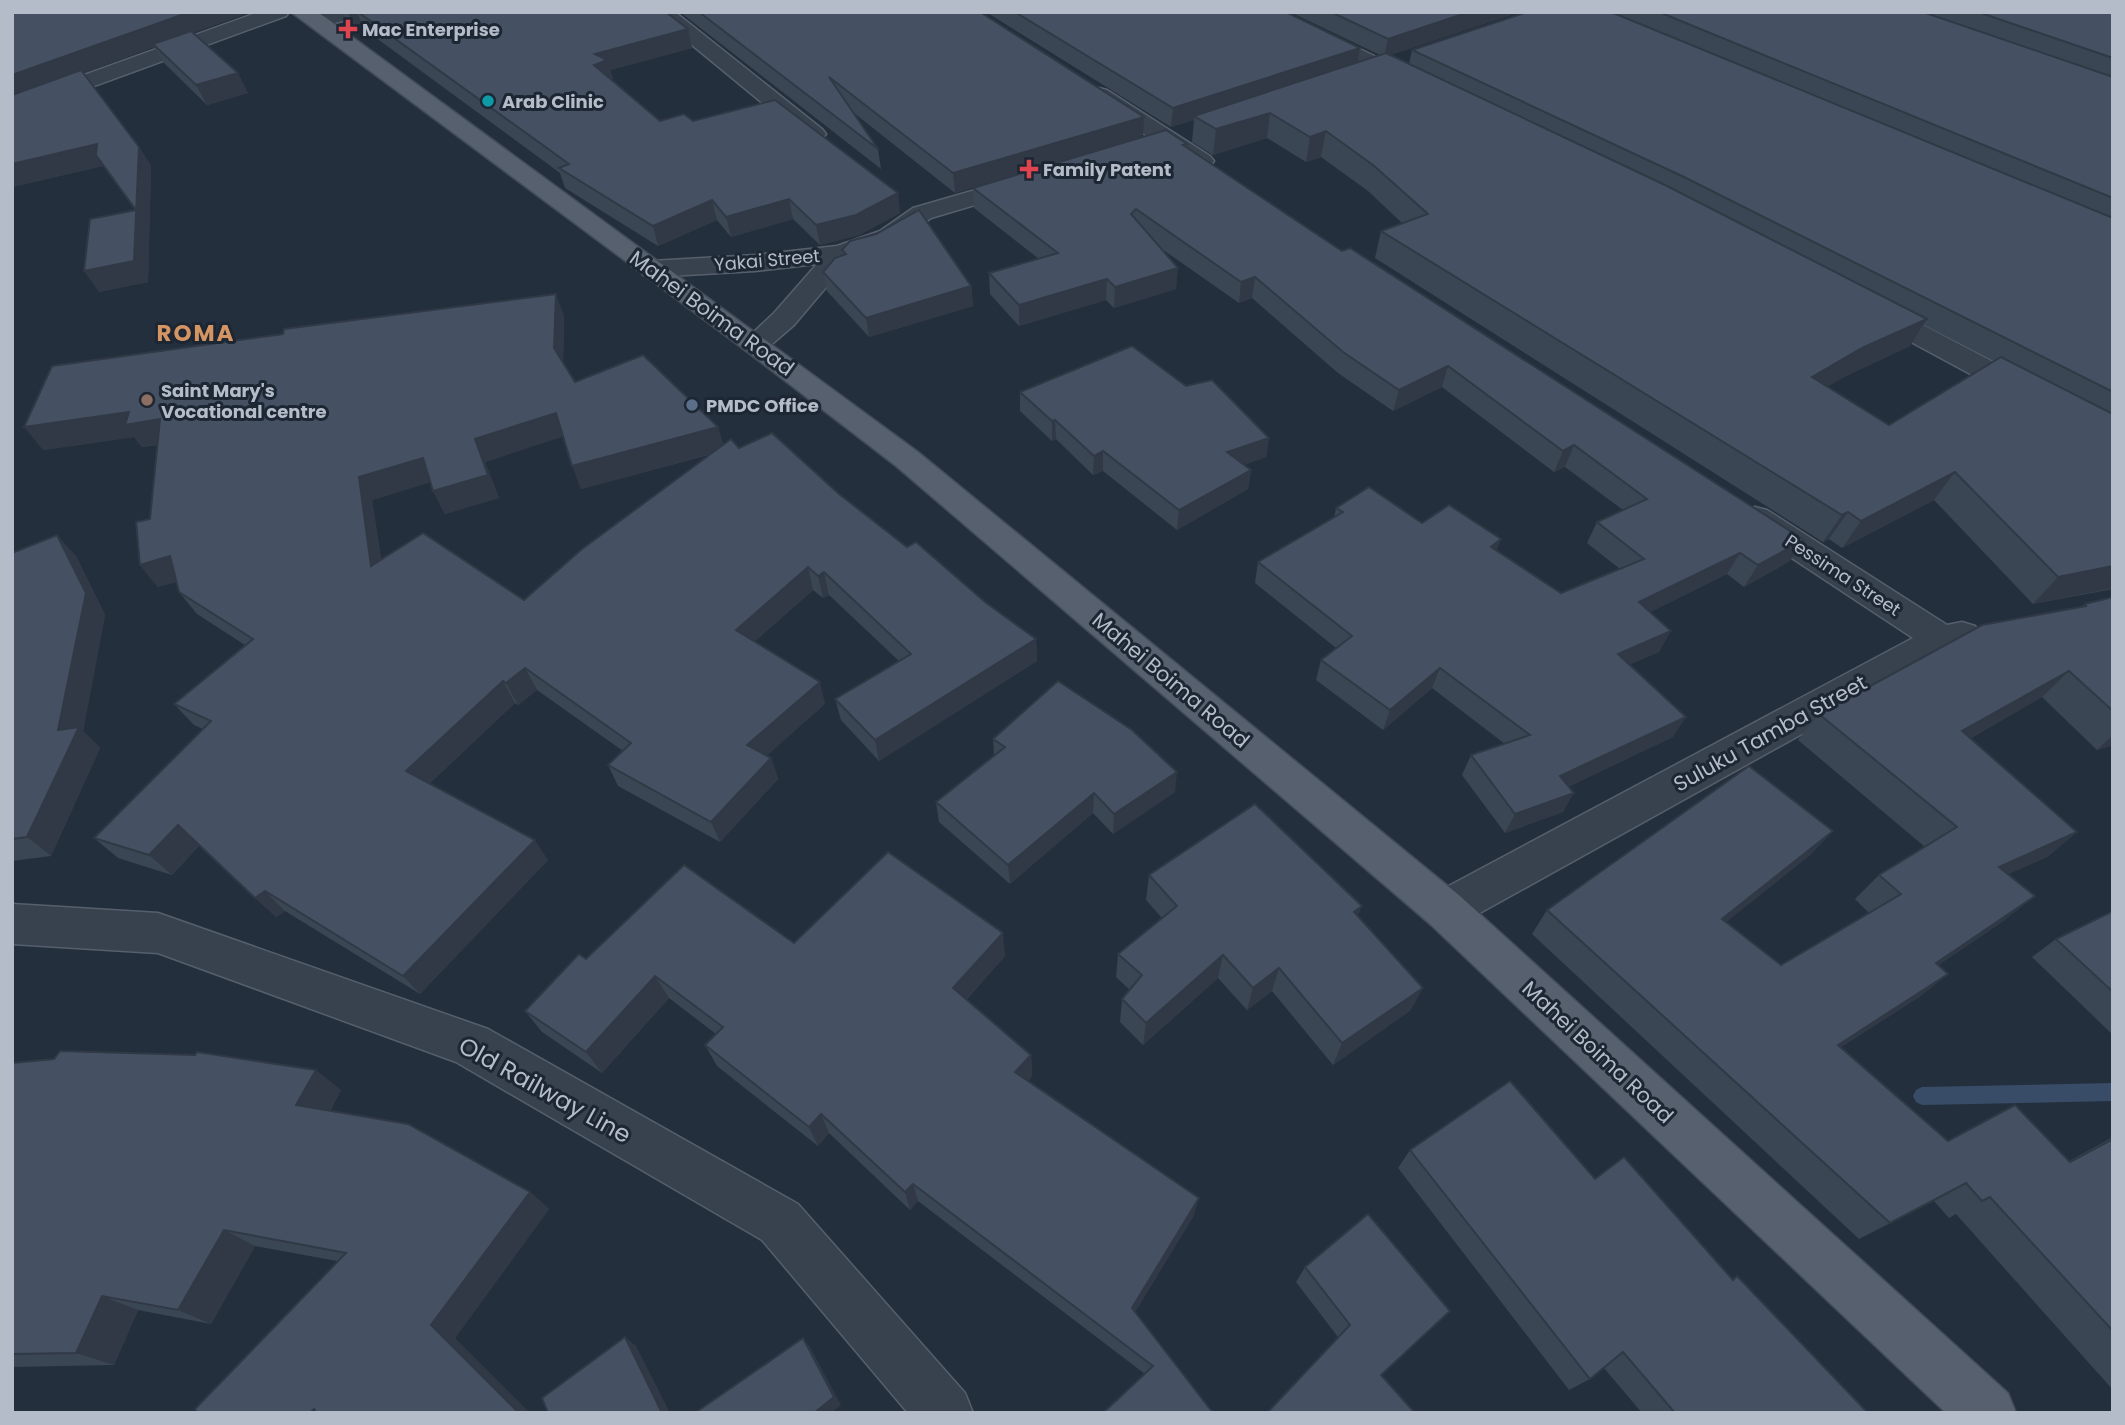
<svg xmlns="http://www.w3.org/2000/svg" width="2125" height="1425" font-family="Poppins,sans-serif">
<rect width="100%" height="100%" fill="#242f3e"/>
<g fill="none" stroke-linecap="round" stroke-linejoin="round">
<!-- stream -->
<path fill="#394c67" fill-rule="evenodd" d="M2113,1083V1101L1922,1105L1916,1102L1913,1096L1916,1090L1922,1087Z"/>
<!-- minor casing -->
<g stroke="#565f6c" stroke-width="3">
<g id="minor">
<path d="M259,12H289L286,16L12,116V101Z"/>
<path d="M329,12H366L363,16L318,27L311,25L308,21L311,17Z"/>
<path d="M652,12H675L822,129L826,134L822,139H806Z"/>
<path d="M1257,12H1283L1420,78L1423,83L1420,88H1404L1260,16Z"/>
<path d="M1099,88L1107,90L1210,156L1214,161L1210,166L1202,168L1194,166L1091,100L1088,95L1091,90Z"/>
<path d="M1023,176L1032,178L1035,183L1032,188L931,218L898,241L850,259L794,325L765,350L755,353L745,350L741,344L774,313L817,264L755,271L652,277L643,275L639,269L643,263L652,261L755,255L837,246L880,231L913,208Z"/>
<path d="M1871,301L1881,303L2113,425V448L2102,445L1861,315L1857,309L1861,303Z"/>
<path d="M1755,507L1767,510L1947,625L1962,622L1975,626L1980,635L1975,644L1951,651L1460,924L1445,929L1430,924L1423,910L1430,896L1913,638L1743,526L1738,518L1743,510Z"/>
<path d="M12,904L158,913L488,1029L798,1204L965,1393L973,1413H908L762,1240L456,1062L158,953L12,944Z"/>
</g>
</g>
<!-- major casing -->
<g stroke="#414a57" stroke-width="3">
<path id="major" d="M291,12H317L325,17L918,452L1460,896L2008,1393L2016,1413H1946L1430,924L896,466L745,350Z"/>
</g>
<!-- minor -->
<use href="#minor" fill="#38414e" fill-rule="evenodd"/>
<!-- major -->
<use href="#major" fill="#56606e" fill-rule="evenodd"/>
</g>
<!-- wall -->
<g fill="#3b4654" fill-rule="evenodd">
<path d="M12,12L193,33L248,93L207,105L164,63L154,47L83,73L139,147L151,166L148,282L99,292L135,210L103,166L12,187Z"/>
<path d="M342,12H666L688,29L692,48L610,70L613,79L611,80L660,121H693L900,213L859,235L820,245L793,219L731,237L717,220L658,246L565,188L560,173L364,29L356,31L346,23Z"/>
<path d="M680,12H980L1143,136L955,193L854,113L878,149L881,169Z"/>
<path d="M986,12H1286L1360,48L1358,62L1380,55L1290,12H1520L1390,55L1409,64L1412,50L1527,12H2113V589L2033,604L1934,500L1842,548L1829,539L1823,542L1375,258L1381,231L1403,224L1368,191L1321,157L1306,162L1267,138L1213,155L1192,142L1194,120L1171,127ZM1924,325L1994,361L1889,425L1827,386L1846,376L1910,346Z"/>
<path d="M1187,144V148L1790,561L1744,587L1727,574L1650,612L1659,652L1630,664L1673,737L1569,786L1563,812L1505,833L1462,775L1471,755L1505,744L1432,688L1383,730L1316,680L1321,660L1336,648L1255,583L1258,562L1334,518L1336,508L1422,523L1497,550L1561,593L1620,569L1587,543L1597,522L1623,510L1565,467L1554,472L1442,387L1393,411L1338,373L1252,298L1239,303L1159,247L1176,289L1114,308L1106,300L1019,326L990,294L989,273L1039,259L974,208L973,188Z"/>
<path d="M842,250L971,286L973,306L869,337L827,291L823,272L842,256Z"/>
<path d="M564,316L563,363L575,382L718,427L723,445L739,448L839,494L907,547L1036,639L1037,661L879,761L841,720L835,699L899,661L829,595L823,598L813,590L755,641L825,704L766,756L771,758L778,779L720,842L618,786L608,765L623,751L537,690L518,705L515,703L430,783L548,860L420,994L285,911L276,917L199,846L172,875L118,858L94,838L203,729L194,725L174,704L245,645L197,614L179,592L176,582L158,587L140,565L150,519L158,445L142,447L134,437L43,450ZM563,436L581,489L712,454L524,600L381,559L372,500L430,482L433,491L445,514L499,498L485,462Z"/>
<path d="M1020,392L1269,438L1266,457L1244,465L1251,470L1248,489L1177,530L1103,471L1093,475L1056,439L1052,441L1020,411Z"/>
<path d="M12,553L76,556L105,615L83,731L100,748L51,856L12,861Z"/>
<path d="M2113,597V745L2097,750L2042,697L1971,738L2077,832L2047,857L2008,874L2005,920L1938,965L1948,974L1919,997L1841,1047L1948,1141L2069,1161L2113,1137V1390L1956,1214L1949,1218L1934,1201L1859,1239L1532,934L1547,910L1833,831L1810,855L1726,922L1781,965L1869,913L1855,899L1879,875L1925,847L1798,740L1819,714L2082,606L2085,604Z"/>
<path d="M993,739L1175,792L1113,834L1093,813L1010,884L939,822L936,802L994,756Z"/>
<path d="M1149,875L1358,916L1411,1010L1333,1065L1272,991L1247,1010L1218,978L1143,1045L1120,1022L1122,999L1130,990L1116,977L1118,954L1162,918L1146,900Z"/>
<path d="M2113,911V1035L2032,957L2056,939Z"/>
<path d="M794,943L1005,956L966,1000L1031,1055L1032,1076L1028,1081L1194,1215L1135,1312L1213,1413L1145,1374L918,1201L910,1210L829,1133L818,1146L717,1066L705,1045L716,1034L669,998L602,1073L542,1032L525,1011L586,959Z"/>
<path d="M12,1063L341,1090L330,1111L530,1192L549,1209L455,1338L337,1261L255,1246L211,1324L138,1310L114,1365L12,1367Z"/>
<path d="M1410,1150L1595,1179L1732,1279L1737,1276L1868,1413H1642L1604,1368L1590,1379L1569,1390L1398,1168Z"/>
<path d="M1368,1214L1381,1375L1338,1337L1296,1282L1305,1267Z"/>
</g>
<!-- shaded-wall -->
<g fill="#303945">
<path d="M190,12H251L155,47L153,44L154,47L12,99V75Z"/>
<path d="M351,12H357L364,29L356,31L348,13Z"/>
<path d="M1469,12H1520L1384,57L1388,39Z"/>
<path d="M688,29L692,48L610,70L613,79L600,84L594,65L595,54Z"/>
<path d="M1360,48L1357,67L1194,116V120L1171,127L1173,108Z"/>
<path d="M238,73L248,93L207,105L196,85Z"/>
<path d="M1270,113L1267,138L1213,155L1216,129Z"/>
<path d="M1144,117L1143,136L955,193L953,173Z"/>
<path d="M1326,131L1321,157L1306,162L1310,137Z"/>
<path d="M97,144L96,155L103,166L12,187V164Z"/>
<path d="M139,147L151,166L148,282L99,292L84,271L134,261Z"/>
<path d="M898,193L900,213L859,235L820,245L816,225Z"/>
<path d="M789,199L793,219L731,237L726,217Z"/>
<path d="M712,200L717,220L658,246L653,226Z"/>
<path d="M1178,268L1176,289L1114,308L1115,287Z"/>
<path d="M1255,277L1252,298L1239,303L1241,282Z"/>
<path d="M1107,279L1106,300L1019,326V305Z"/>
<path d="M971,286L973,306L869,337L866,318Z"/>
<path d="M556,294L564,316L563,371L554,348Z"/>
<path d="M1927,319L1910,346L1846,376L1796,405L1812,377L1862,348Z"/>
<path d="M1448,366L1442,387L1393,411L1399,390Z"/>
<path d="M129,412L160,419L177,441L142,447L134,437L43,450L24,427Z"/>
<path d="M556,413L565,436L485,462L499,498L445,514L433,491L475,439Z"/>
<path d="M1055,420L1056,439L1052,441V421Z"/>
<path d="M718,427L725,450L581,489L572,466Z"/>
<path d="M1269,438L1266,457L1224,472L1227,452Z"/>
<path d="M1574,445L1565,467L1554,472L1563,451Z"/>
<path d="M1103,451V471L1093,475L1094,456Z"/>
<path d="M423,458L435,481L372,500L385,588L371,566L359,477Z"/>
<path d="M1251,470L1248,489L1177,530L1179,510Z"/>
<path d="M1955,472L1934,500L1842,548L1861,521Z"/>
<path d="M1848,512L1829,539L1823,542L1842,515Z"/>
<path d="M57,535L76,556L105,615L83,731L100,748L51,856L27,837L58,730Z"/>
<path d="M1501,539L1493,560L1491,547Z"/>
<path d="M1804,540L1790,561L1744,587L1758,565Z"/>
<path d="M1740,553L1727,574L1628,623L1639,602Z"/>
<path d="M170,556L188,578L158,587L140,565Z"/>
<path d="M2113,566V588L2033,604L2058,577Z"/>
<path d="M808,567L813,590L743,652L736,630Z"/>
<path d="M824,572L829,595L823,598L818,576Z"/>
<path d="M1671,631L1659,652L1607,674L1618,654Z"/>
<path d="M1036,639L1037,661L879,761L875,740Z"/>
<path d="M525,668L537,690L518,705L506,683Z"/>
<path d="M1440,668L1432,688L1383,730L1390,710Z"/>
<path d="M2069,671L2042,697L1937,757L1962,731Z"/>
<path d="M503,681L515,703L421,792L406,771Z"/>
<path d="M820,682L825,704L754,767L747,745Z"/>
<path d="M1686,717L1673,737L1550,796L1560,776Z"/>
<path d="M2113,735V745L2097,750Z"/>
<path d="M771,758L778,779L720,842L711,822Z"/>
<path d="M1177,772L1175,792L1113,834L1114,814Z"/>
<path d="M1094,793L1093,813L1010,884L1008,865Z"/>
<path d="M1574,793L1563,812L1505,833L1515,814Z"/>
<path d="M178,825L199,846L172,875L149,855Z"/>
<path d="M1833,831L1810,855L1701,942L1722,919Z"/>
<path d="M2077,832L2047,857L1971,891L1999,867Z"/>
<path d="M535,840L548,860L420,994L403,976Z"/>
<path d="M265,891L285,911L276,917L255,898Z"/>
<path d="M2035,896L2005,920L1908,986L1936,963Z"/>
<path d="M1362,906L1352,930L1354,912Z"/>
<path d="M1003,933L1005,956L956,1010L953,988Z"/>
<path d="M1223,955L1218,978L1143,1045L1146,1023Z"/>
<path d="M1279,968L1272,991L1247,1010L1253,988Z"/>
<path d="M1948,974L1919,997L1812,1066L1838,1045Z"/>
<path d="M655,976L669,998L602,1073L586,1052Z"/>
<path d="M1423,988L1411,1010L1333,1065L1342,1043Z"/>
<path d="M1031,1055L1032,1076L1017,1093L1015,1072Z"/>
<path d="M316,1070L341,1090L322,1124L296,1105Z"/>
<path d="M821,1114L829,1133L818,1146L809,1127Z"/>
<path d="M1966,1183L1934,1201L1859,1239L1890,1223Z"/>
<path d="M913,1184L918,1201L910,1210L905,1192Z"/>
<path d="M530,1192L549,1209L455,1338L530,1413H517L431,1325Z"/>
<path d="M1199,1198L1194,1215L1129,1322L1132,1308Z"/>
<path d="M224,1230L255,1246L211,1324L178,1310Z"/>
<path d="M102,1296L138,1310L114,1365L76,1353Z"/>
<path d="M625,1337L636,1346L670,1413H662Z"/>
<path d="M803,1338L810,1347L841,1405L831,1413H814Z"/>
</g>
<!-- building -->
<g fill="#455162" stroke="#303945" stroke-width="2">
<path d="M12,12H190L12,75Z"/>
<path d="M358,12H666L688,29L595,54L607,60L594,65L660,121L684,114L693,121L775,100L898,193L856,215L816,225L789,199L726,217L712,200L653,226L559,168L569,164Z"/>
<path d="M699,12H980L1144,117L953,173L829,77L878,149Z"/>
<path d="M1015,12H1286L1360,48L1173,108Z"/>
<path d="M1331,12H1469L1388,39Z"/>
<path d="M1527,12H1611L2113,218V392L1684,177L1412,50Z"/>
<path d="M1659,12H1923L2113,77V198Z"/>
<path d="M1978,12H2113V58Z"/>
<path d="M191,31L238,73L196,85L153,44Z"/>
<path d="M1386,53L1665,185L1927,319L1862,348L1812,377L1889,425L2001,357L2113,414V566L2058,577L1955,472L1861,521L1848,512L1842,515L1381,231L1428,214L1373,165L1326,131L1310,137L1270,113L1216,129L1194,116Z"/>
<path d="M81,70L139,147L134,261L84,271L90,219L136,210L96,155L97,144L12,164V95Z"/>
<path d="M1166,130L1187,144L1183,145L1342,251L1350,248L1804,540L1758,565L1740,553L1639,602L1671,631L1618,654L1686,717L1560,776L1574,793L1515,814L1471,755L1530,735L1440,668L1390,710L1321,660L1352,636L1258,562L1343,512L1336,508L1369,487L1422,523L1449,505L1501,539L1491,547L1561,593L1644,559L1597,522L1647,499L1574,445L1563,451L1448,366L1399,390L1343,352L1255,277L1241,282L1136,209L1131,214L1178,268L1115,287L1107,279L1019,305L989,273L1058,253L973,188Z"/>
<path d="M919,210L971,286L866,318L823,272L835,258L846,254L842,250L850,241L876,234Z"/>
<path d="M556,294L554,348L575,382L643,355L718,427L572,466L556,413L475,439L488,475L433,491L423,458L359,477L371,566L423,533L524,600L582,549L731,439L739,448L772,433L839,494L907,547L916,542L985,602L1036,639L875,740L835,699L911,654L824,572L818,576L808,567L736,630L820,682L747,745L771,758L711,822L608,765L631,743L525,668L506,683L503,681L406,771L535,840L403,976L265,891L255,898L178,825L149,855L94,838L211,721L174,704L253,639L179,592L170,556L140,565L136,522L150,519L160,419L125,425L129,412L24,427L52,366L283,334L284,329Z"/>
<path d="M1132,346L1186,386L1212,380L1269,438L1227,452L1251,470L1179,510L1103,451L1094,456L1055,420L1052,421L1020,392Z"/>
<path d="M57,535L86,593L58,730L79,727L27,837L12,839V553Z"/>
<path d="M2113,597V711L2069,671L1962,731L2077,832L1999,867L2035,896L1936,963L1948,974L1838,1045L1948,1141L2015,1105L2070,1162L2113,1139V1331L1990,1197L1982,1201L1966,1183L1890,1223L1547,910L1749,766L1833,831L1722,919L1781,965L1901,894L1879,875L1957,827L1819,714L1982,625L2086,606L2085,604Z"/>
<path d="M1058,681L1132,730L1177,772L1114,814L1094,793L1008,865L936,802L1005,747L993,739Z"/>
<path d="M1255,804L1362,906L1354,912L1423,988L1342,1043L1279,968L1253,988L1223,955L1146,1023L1122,999L1142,975L1118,954L1177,906L1149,875Z"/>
<path d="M888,852L1003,933L953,988L1031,1055L1015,1072L1199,1198L1132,1308L1213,1413H1103L1153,1366L913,1184L905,1192L821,1114L809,1127L705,1045L723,1027L655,976L586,1052L525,1011L579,954L586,959L684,865L794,943Z"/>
<path d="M2113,911V992L2056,939Z"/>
<path d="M60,1051L195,1055L197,1052L316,1070L296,1105L408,1124L530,1192L431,1325L518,1412L317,1413L314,1409L310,1413H198L195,1409L346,1253L224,1230L178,1310L102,1296L76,1353L12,1354V1063L54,1059Z"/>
<path d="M1510,1081L1595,1179L1624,1157L1733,1280L1737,1276L1868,1413H1675L1623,1352L1590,1379L1410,1150Z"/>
<path d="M1368,1214L1450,1311L1381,1375L1415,1413H1267L1350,1325L1305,1267Z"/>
<path d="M625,1337L662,1413H548L542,1398Z"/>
<path d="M803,1338L834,1397L814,1413H695Z"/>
</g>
<!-- markers -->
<g fill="#e0444e" stroke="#1d2633" stroke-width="2.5">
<path d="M344.5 18.5h7v7h7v7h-7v7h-7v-7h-7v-7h7z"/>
<path d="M1025.5 158.5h7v7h7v7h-7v7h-7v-7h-7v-7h7z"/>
</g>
<circle fill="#0f9aa8" stroke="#1d2633" stroke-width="2.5" cx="488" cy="101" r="7"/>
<circle fill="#8d6e63" stroke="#1d2633" stroke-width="2.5" cx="147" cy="400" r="7"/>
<circle fill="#5c6f8a" stroke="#1d2633" stroke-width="2.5" cx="692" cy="405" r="7"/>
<g text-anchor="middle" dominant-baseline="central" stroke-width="6" stroke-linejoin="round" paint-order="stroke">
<!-- far-poi labels -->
<g font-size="18" font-weight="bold" fill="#b4bcc9" stroke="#1d2633" text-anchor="start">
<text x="362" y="29">Mac Enterprise</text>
<text x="502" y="101">Arab Clinic</text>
<text x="1043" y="169">Family Patent</text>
<text x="161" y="390">Saint Mary's<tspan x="161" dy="21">Vocational centre</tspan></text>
<text x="706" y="405">PMDC Office</text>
</g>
<!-- far-street labels -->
<g font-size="18" fill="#b4bcc9" stroke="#1d2633">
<text transform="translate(767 260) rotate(-5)">Yakai Street</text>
<text transform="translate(1843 575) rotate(33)">Pessima Street</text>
</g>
<!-- street labels -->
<g font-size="21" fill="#b4bcc9" stroke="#1d2633">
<text transform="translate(712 313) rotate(36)">Mahei Boima Road</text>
<text transform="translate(1171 680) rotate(40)">Mahei Boima Road</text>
<text transform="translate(1770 733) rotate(-29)">Suluku Tamba Street</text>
<text transform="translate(1598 1052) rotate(43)">Mahei Boima Road</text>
</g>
<!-- far-district labels -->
<g font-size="23" font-weight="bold" letter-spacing="2" fill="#d59563" stroke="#1d2633">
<text x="196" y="333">ROMA</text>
</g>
<!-- near-street labels -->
<g font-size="24" fill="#b4bcc9" stroke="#1d2633">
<text transform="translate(545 1090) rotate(29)">Old Railway Line</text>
</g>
</g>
<!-- border -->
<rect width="2125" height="1425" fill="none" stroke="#b4bcc9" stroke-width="28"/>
</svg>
